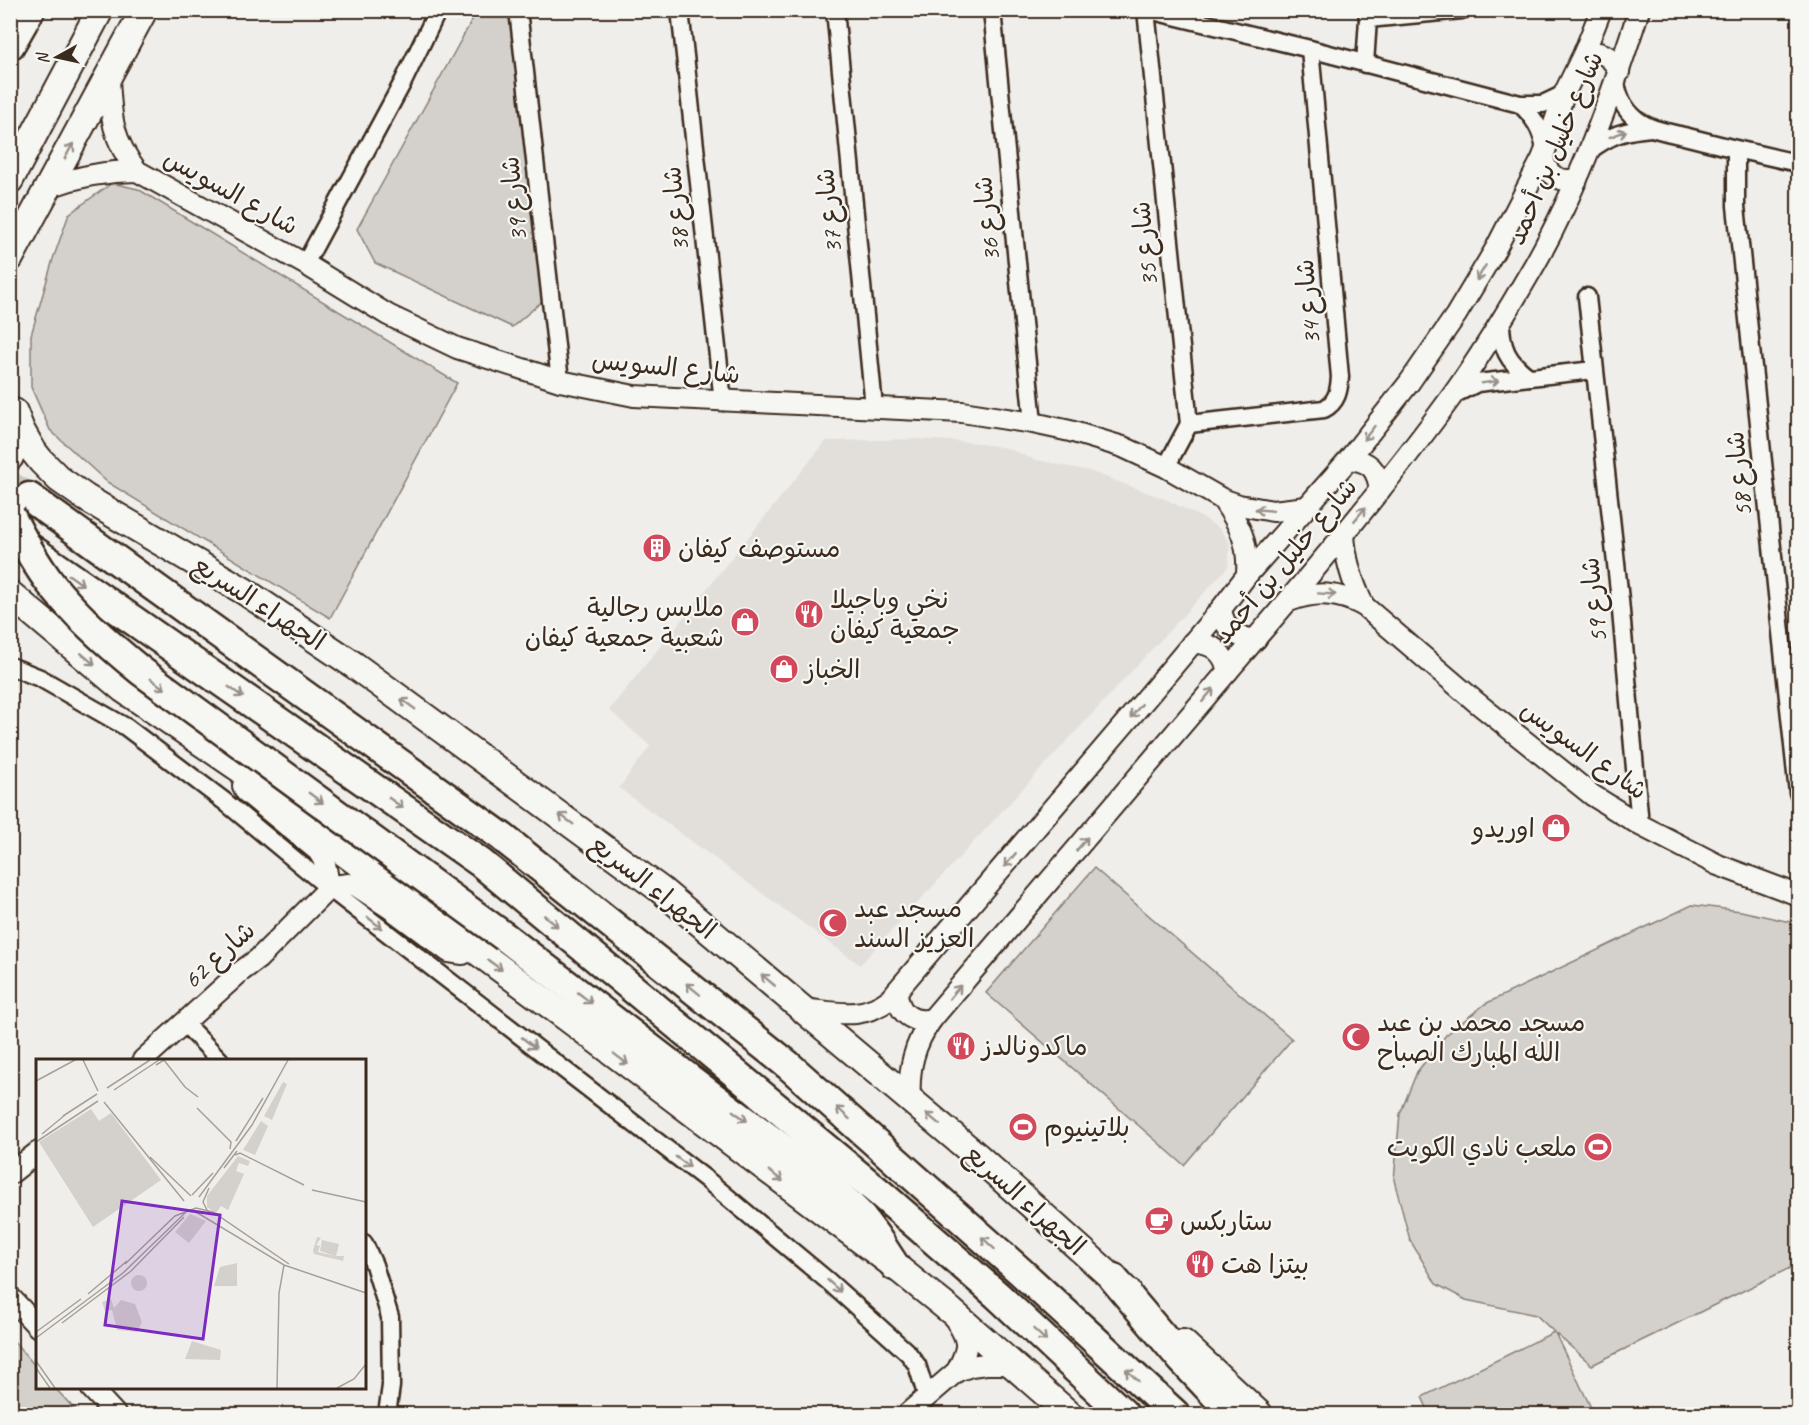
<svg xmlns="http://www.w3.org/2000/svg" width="1809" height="1425" font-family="Caveat,'Playpen Sans Arabic',sans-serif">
<rect width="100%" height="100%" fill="#efeeea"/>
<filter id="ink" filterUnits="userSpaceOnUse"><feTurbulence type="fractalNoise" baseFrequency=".0167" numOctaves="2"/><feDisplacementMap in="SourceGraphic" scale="12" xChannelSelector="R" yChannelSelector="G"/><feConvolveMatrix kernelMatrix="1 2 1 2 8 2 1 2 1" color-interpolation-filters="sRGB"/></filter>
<g filter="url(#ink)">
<!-- built -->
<path fill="#e2dfdb" d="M920,439L969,442L1007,448L1033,459L1089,471L1165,499L1205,519L1221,530L1230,544L1228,567L860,965L619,788L650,746L609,710L826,441Z"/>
<!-- green -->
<g fill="#d4d1cc" stroke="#887e75" stroke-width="1.5">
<path d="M477,11H511L546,298L512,327L375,263L357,229Z"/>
<path d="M112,183L138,189L457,383L330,618L107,482L50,430L31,387V335L53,259L69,214Z"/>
<path d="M1094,868L1292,1039L1184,1165L986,993Z"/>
<path d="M1692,905L1741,911L1795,923L1798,926V1264L1592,1365L1555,1333L1594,1414H1430L1422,1397L1554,1332L1536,1315L1466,1300L1436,1284L1410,1240L1394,1180L1400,1114L1417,1072L1446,1035L1485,1004Z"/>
<path d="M11,1338L37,1368L38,1388H55L79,1414H11Z"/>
</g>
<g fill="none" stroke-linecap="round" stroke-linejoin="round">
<!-- motorway-tunnel -->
<path stroke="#cbc7c1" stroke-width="28" stroke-dasharray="28 14" stroke-linecap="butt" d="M10,485L29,497"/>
<!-- minor casing -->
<g stroke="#3b2a1e" stroke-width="21">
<g id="minor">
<path d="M518,10L560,381"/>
<path d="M680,10L723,402"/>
<path d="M835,10L874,407"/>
<path d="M992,10L1033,423"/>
<path d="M1146,10L1189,424L1166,467"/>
<path d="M1149,10L1310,49L1520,104H1543L1564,94"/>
<path d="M1368,19L1462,10"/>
<path d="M1365,64L1368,19L1367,10"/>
<path d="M1616,83C1619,98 1624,109 1636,119C1649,130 1668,132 1684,136C1722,146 1760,155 1798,163"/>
<path d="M1520,104C1534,117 1542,130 1545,149"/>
<path d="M1736,150V206L1798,793"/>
<path d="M1589,151C1610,135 1625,130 1651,128"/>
<path d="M305,264L403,82L438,10"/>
<path d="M1587,297L1620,600L1640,825"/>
<path d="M1501,321C1501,348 1507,361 1529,377"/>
<path d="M1453,395L1477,383L1594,370"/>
<path d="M1189,424L1324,409C1337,402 1339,391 1340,377L1310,49"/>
<path d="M10,666L40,678L126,727L224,801L329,888L707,1180L828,1281L908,1353L917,1365L927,1397"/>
<path d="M184,1023L220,1060"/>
<path d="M364,1243L374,1265L390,1317L391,1386L387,1414"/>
</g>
</g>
<!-- tertiary casing -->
<g stroke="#3b2a1e" stroke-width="24">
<g id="tertiary">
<path d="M1584,53C1601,50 1612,56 1619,72"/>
<path d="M109,78C111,118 112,139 137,171L305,264L388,315L457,348L560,381L634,396L962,412L1033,423L1070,431L1123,447L1166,467L1222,499L1239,505L1273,511L1307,507"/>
<path d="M1543,157C1546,175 1559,183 1577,179"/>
<path d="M49,187C79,176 106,171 137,171"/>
<path d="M1349,459C1370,461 1377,469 1380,490"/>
<path d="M1222,499C1240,525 1249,543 1247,575"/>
<path d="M1344,533C1345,560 1352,582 1364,606"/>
<path d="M1289,601C1316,591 1338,592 1364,606L1476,702L1592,795L1640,825L1718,865L1798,895"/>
<path d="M1221,609C1224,629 1236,639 1256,639"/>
<path d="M1192,643C1212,642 1224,652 1228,671"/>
<path d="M246,773L243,786L246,792L318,851C327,863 327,874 329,888"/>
<path d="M897,992C898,1013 912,1024 932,1019"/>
<path d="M802,1009C836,1012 861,1021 890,999L1144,701L1221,609L1247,575L1349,459L1409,383L1456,315L1495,250L1543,157L1564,94L1584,53L1601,10"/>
<path d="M143,1060L240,972L258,959L329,888L341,885L349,884L356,886L391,909L449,952L463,954L472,948"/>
<path d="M910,1100C908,1069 914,1044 932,1019C1031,904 1128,787 1227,672C1304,582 1382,492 1452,396C1482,354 1509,309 1535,264C1580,184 1611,97 1639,10"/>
<path d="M10,1174L38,1152"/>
<path d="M10,1297L38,1327"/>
<path d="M955,1319C970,1342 969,1347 957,1371"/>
<path d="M91,1388L115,1414"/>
<path d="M907,1414L957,1371L971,1366L986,1364H1002L1016,1367"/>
</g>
</g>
<!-- primary casing -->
<g stroke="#3b2a1e" stroke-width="30">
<g id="primary">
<path d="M10,180L100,10"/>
<path d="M10,258L144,10"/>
<path d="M14,412L21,430L33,451L41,461L59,479L86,498L244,591L354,665L661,890L977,1156L1128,1292"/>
<path d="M10,457L14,445V416"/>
<path d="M10,594L123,689L246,773L335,846L389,886L574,1023L895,1266L951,1311L1069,1414"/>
<path d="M1183,1343L1259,1414"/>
</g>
</g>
<!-- motorway casing -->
<g stroke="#3b2a1e" stroke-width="33">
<g id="motorway">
<path d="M10,45L30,10"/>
<path d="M29,497L502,837L788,1065L1021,1272L1175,1414"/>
<path d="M24,544L481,863L881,1194L997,1295L1124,1414"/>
<path d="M505,937L712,1096L821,1177L858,1213L876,1237L895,1266"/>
<path d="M1113,1278L1182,1360L1233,1414"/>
</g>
</g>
<!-- minor -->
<use href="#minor" stroke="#f6f6f2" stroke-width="16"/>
<!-- tertiary -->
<use href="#tertiary" stroke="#f6f6f2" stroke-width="20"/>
<!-- primary -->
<use href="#primary" stroke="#f6f6f2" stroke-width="26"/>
<!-- motorway -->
<use href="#motorway" stroke="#f6f6f2" stroke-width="28"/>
<!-- motorway-bridge casing -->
<g stroke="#3b2a1e" stroke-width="33" stroke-linecap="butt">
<path id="motorway-bridge" d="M10,515C22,539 35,563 51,584C77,617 109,645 141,671L505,937"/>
</g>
<!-- motorway-bridge -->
<use href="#motorway-bridge" stroke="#f6f6f2" stroke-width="28"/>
</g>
<!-- one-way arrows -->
<defs><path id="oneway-shaft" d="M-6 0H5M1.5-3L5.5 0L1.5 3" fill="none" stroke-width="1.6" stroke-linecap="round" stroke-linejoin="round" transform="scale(1.5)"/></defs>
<g stroke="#989088">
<use href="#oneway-shaft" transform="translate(1618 134) rotate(-20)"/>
<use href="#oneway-shaft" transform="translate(69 151) rotate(-61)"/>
<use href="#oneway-shaft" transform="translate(1481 273) rotate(121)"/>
<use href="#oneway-shaft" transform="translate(1490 382) rotate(-9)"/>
<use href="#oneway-shaft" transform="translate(1369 433) rotate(128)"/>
<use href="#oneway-shaft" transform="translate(1264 510) rotate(-175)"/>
<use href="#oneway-shaft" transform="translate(1360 514) rotate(-50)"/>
<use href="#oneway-shaft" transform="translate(76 580) rotate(35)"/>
<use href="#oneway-shaft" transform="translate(1327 594) rotate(4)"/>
<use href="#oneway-shaft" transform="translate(88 659) rotate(40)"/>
<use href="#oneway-shaft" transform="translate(158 684) rotate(36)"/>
<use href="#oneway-shaft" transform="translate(236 692) rotate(35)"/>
<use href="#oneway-shaft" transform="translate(1208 695) rotate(-50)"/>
<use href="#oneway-shaft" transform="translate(408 704) rotate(-144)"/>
<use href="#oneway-shaft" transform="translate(1136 711) rotate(130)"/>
<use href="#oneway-shaft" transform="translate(316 798) rotate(36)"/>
<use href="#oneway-shaft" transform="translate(396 803) rotate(35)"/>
<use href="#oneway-shaft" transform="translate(566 819) rotate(-144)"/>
<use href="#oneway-shaft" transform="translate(1082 844) rotate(-50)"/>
<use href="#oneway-shaft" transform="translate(1010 860) rotate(130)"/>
<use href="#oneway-shaft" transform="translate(551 921) rotate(40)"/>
<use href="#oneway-shaft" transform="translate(375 923) rotate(38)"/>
<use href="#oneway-shaft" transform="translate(495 965) rotate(36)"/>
<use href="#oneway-shaft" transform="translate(768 980) rotate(-140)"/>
<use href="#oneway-shaft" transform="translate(693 989) rotate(-141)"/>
<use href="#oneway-shaft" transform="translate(955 992) rotate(-50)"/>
<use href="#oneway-shaft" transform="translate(585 998) rotate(38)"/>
<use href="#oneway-shaft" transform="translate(529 1043) rotate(38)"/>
<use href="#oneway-shaft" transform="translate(621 1059) rotate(37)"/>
<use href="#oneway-shaft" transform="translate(843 1113) rotate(-138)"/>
<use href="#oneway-shaft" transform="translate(740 1116) rotate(36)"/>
<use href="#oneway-shaft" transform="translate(933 1119) rotate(-140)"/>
<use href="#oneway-shaft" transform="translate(683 1162) rotate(36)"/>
<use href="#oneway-shaft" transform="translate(776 1176) rotate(37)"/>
<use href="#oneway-shaft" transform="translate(988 1243) rotate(-138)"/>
<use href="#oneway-shaft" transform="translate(834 1286) rotate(42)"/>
<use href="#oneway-shaft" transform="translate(1040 1335) rotate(43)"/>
<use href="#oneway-shaft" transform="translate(1132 1375) rotate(-137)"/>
</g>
</g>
<!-- icons -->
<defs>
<g id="building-disc" transform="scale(1.5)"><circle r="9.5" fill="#d1495b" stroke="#f6f6f2"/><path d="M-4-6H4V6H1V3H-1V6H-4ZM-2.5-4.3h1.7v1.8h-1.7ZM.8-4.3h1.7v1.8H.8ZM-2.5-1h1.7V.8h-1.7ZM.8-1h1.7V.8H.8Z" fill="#fff"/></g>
<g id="restaurant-disc" transform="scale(1.5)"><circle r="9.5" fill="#d1495b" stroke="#f6f6f2"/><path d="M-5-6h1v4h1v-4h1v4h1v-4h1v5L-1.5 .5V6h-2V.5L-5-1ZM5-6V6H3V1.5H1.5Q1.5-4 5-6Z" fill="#fff"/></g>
<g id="shop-disc" transform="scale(1.5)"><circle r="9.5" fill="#d1495b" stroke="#f6f6f2"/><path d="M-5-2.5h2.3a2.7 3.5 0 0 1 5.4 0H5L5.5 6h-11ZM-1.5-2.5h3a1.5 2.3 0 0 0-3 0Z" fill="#fff"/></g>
<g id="mosque-disc" transform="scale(1.5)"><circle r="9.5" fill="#d1495b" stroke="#f6f6f2"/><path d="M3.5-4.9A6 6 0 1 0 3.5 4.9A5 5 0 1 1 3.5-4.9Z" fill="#fff"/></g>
<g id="stadium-disc" transform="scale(1.5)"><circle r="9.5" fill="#d1495b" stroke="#f6f6f2"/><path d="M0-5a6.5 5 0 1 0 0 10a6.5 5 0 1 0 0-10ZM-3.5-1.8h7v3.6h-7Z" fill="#fff"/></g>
<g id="cafe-disc" transform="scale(1.5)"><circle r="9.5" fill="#d1495b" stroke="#f6f6f2"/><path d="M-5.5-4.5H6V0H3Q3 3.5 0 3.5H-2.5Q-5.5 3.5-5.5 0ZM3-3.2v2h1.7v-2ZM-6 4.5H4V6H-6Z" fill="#fff"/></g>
</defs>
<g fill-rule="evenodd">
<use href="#building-disc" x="657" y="548"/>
<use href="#restaurant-disc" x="809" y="614"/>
<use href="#shop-disc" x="745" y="622"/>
<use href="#shop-disc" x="784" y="669"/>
<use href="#shop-disc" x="1556" y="828"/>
<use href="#mosque-disc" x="833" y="923"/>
<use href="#mosque-disc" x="1356" y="1037"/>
<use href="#restaurant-disc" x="961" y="1046"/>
<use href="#stadium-disc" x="1023" y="1127"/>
<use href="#stadium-disc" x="1598" y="1147"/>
<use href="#cafe-disc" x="1159" y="1221"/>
<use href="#restaurant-disc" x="1200" y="1264"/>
</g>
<g text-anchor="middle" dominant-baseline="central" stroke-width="4.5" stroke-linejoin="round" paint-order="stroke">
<!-- street labels -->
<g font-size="26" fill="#3b2a1e" stroke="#f6f6f2">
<text transform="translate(1555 148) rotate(-67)">شارع خليل بن أحمد</text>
<text transform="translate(231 192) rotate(29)">شارع السويس</text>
<text transform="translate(514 199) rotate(-96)">39 شارع</text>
<text transform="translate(676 209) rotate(-96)">شارع 38</text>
<text transform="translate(829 211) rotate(-96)">شارع 37</text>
<text transform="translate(987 219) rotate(-96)">شارع 36</text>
<text transform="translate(1145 244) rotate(-96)">شارع 35</text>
<text transform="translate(1308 302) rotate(-95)">شارع 34</text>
<text transform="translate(666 367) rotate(6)">شارع السويس</text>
<text transform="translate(1739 474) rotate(-96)">شارع 58</text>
<text transform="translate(1285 561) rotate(-50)">شارع خليل بن أحمد</text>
<text transform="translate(1594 600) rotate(-96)">شارع 59</text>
<text transform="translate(259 603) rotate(33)">الجهراء السريع</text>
<text transform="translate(1584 750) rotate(36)">شارع السويس</text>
<text transform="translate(653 887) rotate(38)">الجهراء السريع</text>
<text transform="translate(219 955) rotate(-42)">شارع 62</text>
<text transform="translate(1025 1200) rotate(42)">الجهراء السريع</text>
</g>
<!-- poi labels -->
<g font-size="26" fill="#3b2a1e" stroke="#f6f6f2" text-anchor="start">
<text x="678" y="548">مستوصف كيفان</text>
<text x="830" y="599">نخي وباجيلا<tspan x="830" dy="30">جمعية كيفان</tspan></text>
<text x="724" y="607" text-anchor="end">ملابس رجالية<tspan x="724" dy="30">شعبية جمعية كيفان</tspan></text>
<text x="805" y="669">الخباز</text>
<text x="1535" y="828" text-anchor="end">اوريدو</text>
<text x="854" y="908">مسجد عبد<tspan x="854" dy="30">العزيز السند</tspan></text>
<text x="1377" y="1022">مسجد محمد بن عبد<tspan x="1377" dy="30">الله المبارك الصباح</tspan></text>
<text x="982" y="1046">ماكدونالدز</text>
<text x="1044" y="1127">بلاتينيوم</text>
<text x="1577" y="1147" text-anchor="end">ملعب نادي الكويت</text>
<text x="1180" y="1221">ستاربكس</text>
<text x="1221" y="1264">بيتزا هت</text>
</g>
</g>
<!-- overview -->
<g transform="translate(36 1059)">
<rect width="330" height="330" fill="#efeeea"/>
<path d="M247,23L251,25L236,61L228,57ZM55,50L63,62L75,54L125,121L57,168L3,83ZM225,62L232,67L219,96L207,91ZM202,97L214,102L212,107L203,104L200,112L208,115L192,151L185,147L180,154L171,148V137ZM154,155L170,162L153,184L139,173ZM281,178L285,179L280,186L284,187L282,193L299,197L284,192L286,181L303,185L300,197H308L307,202L278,195L277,191ZM201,204V227H178L184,208ZM95 224a8 8 0 1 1 16 0a8 8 0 1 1-16 0ZM75,240L78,249L85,241L99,245L106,263L101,273L81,271L76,251L69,252L66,243ZM156,282L185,291L184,301L149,300Z" fill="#d4d1cc"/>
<path fill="none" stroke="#a7a098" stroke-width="1.5" d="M47,1L62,32M120,6L128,1L149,28L162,38M0,22L39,1M71,29L114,1M78,31L123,1M68,43L148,142M161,49L195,83L194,90M27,57L61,35M6,75L29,56M200,82L227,39M0,83L62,42M199,96L204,94L268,126M114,98L155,137M188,109L201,92M276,131L330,143M156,136L177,114M163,138L216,66L252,1M160,153L248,206L330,234M172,153L167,143L173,129M89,205L139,157L160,149L177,153L253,205M52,235L91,202M26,264L95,212L148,158M0,273L45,240M0,279L87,214L150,153M0,302L19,329M0,309L14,329M241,329L243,234L248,206M301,329L318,320L330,305"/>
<path fill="#7b2cbf" fill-opacity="0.15" stroke="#7b2cbf" stroke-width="3" d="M86,142L184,156L167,280L69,266Z"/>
<rect width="330" height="330" fill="none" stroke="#3b2a1e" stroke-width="3"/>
</g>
<!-- margin -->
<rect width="1809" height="1425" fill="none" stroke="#f6f6f2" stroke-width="36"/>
<rect x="18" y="18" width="1773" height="1389" fill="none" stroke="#3b2a1e" stroke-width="2" filter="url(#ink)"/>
<!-- north arrow -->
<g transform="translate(57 57) rotate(262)" stroke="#f6f6f2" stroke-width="4.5" paint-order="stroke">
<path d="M0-4.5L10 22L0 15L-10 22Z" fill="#3b2a1e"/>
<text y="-9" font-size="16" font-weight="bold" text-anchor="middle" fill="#3b2a1e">N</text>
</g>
</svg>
